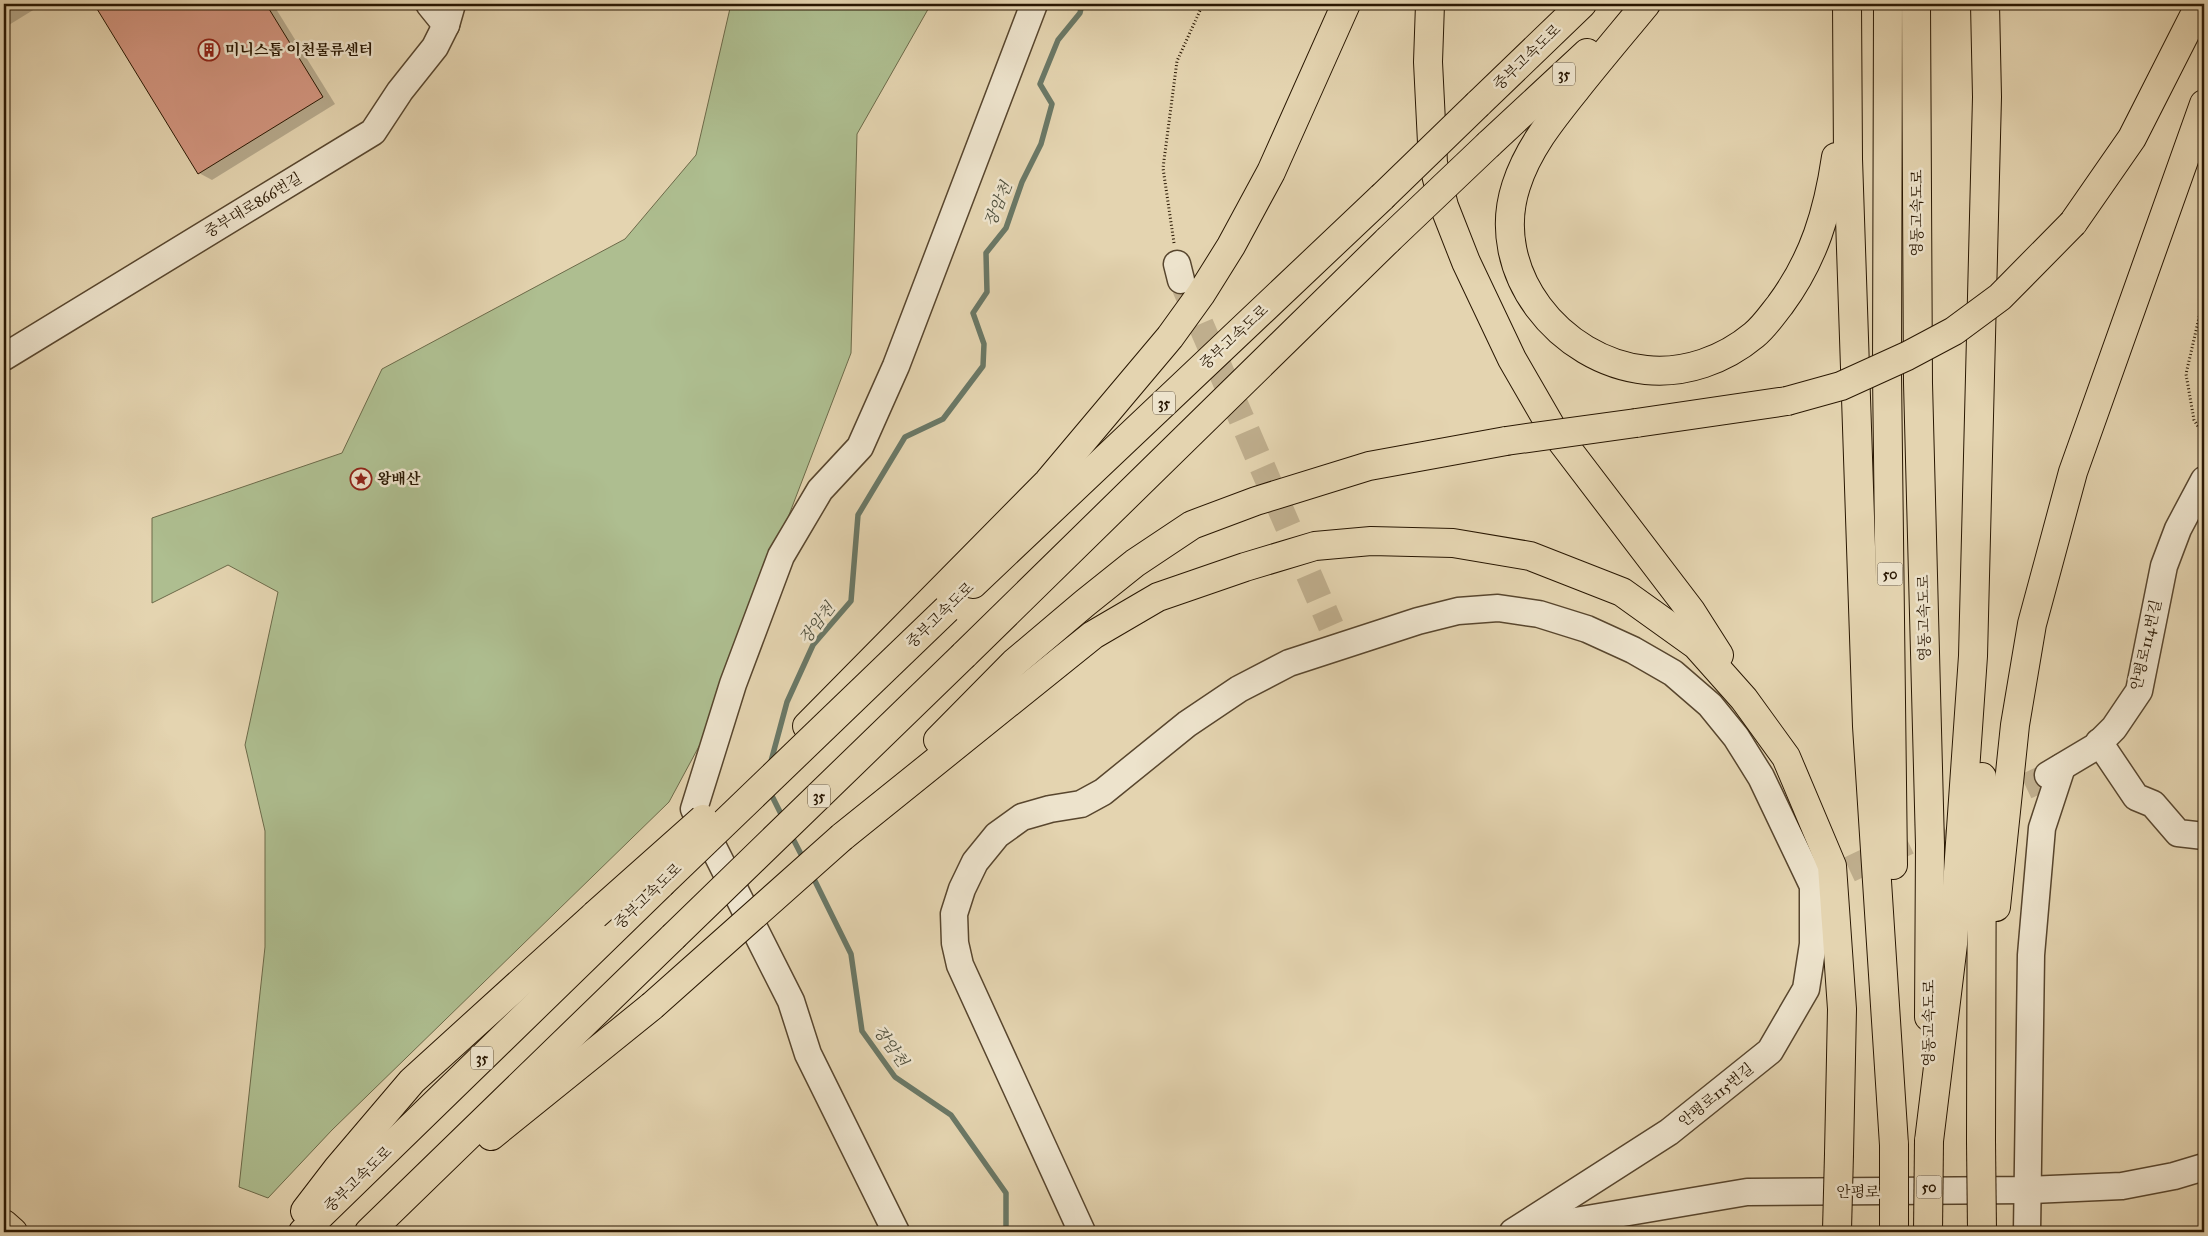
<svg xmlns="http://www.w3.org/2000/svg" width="2208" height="1236" font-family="'IM FELL Great Primer','Noto Serif KR',serif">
<rect width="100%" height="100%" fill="#e4d4b0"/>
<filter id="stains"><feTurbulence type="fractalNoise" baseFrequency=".004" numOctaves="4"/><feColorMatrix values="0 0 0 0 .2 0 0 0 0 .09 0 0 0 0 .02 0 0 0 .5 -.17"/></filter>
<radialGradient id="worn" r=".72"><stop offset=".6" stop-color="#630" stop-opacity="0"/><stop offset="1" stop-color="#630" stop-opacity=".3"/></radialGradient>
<!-- green -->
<path fill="#aebe90" stroke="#6c6a49" d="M731,4H931L857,134L851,353L704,737L669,802L332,1130L268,1198L239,1187L265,947V831L245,745L278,592L228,565L152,603V518L342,453L382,369L625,239L696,155Z"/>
<!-- shadow -->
<g fill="#0003">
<path d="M4,4H43L4,28Z"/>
<path d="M96,4H273L335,104L212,180L199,173Z"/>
</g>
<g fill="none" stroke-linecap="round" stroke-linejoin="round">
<!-- stream -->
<g stroke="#6a7866" stroke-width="5.5">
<path d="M770,765L787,702L813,645L851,601L858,515L905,437L943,419L983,366L984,344L973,313L987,292L986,253L1006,228L1022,182L1041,144L1052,104L1040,84L1058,40L1080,13L1082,4"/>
<path d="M769,790L784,820"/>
<path d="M790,833L804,860"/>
<path d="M812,875L851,954L862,1031L895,1077L951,1115L1006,1193V1232"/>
</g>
</g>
<!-- building -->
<path fill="#d1947e" stroke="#291702" d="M94,4H266L323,97L198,174Z"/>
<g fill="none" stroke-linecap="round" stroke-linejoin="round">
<!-- minor-tunnel -->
<g stroke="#bfae8d" stroke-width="26" stroke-dasharray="26 13" stroke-linecap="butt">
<path d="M1185,288L1331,626"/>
<path d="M1814,886L2044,778"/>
</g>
<!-- minor casing -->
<g stroke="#58462e" stroke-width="29">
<g id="minor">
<path d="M429,4L446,25"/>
<path d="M1177,264L1181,280"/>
<path d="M4,357L373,132L400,91L435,47L446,25L452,4"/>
<path d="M2099,742L2136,797L2153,804L2178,833L2204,836"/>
<path d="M2048,775L2095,747L2114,728L2139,691L2164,566L2178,529L2204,480"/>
<path d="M1528,1229L1747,1192L2029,1190L2122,1186L2174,1176L2204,1167"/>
<path d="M896,1232L808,1054L791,1001L694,809L733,684L781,556L820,490L860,447L896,366L1034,4"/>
<path d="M1082,1232L960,965L955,943L954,914L962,889L975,862L997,835L1022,817L1050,809L1081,804L1103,792L1187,724L1239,689L1289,663L1418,621L1458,611L1498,608L1539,614L1587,629L1633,650L1673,673L1710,705L1736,737L1761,777L1813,886V944L1806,989L1770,1051L1669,1132L1513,1232"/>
<path d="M2027,1232L2031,955L2042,828L2062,767"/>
</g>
</g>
<!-- major casing -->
<g stroke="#291702" stroke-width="30">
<path id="major" d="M4,1224L13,1232"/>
</g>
<!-- highway casing -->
<g stroke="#291702" stroke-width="30">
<g id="highway">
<path d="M1430,4L1428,62L1433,163L1444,206L1466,262L1512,359L1553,430L1691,611L1719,655"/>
<path d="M1646,4C1623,32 1600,59 1577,88C1553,118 1528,148 1516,186C1488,272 1560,361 1646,370C1685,374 1724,360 1754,335C1764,327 1772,315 1780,305C1814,259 1828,212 1836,157"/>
<path d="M1847,4L1848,159L1867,726L1894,1145"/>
<path d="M1888,4L1887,373L1893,865"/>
<path d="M1916,4L1918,383L1930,845L1929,1017"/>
<path d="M1478,104L1582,4"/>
<path d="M1489,144L1587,53"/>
<path d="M2073,223L2132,138L2200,4"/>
<path d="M1636,423L1787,401"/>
<path d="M973,584L1382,197"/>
<path d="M964,655L1388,240"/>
<path d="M807,726L1048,482L1170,337L1201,294L1231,246L1271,172L1346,4"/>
<path d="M938,740L1014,663L1085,603L1135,563L1192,525L1256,501L1369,466L1506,441"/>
<path d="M842,837L1093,635L1158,597L1245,567L1315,546L1371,541L1453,543L1530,556L1622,592L1696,645L1744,699L1786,757L1832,866L1842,1009L1839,1154"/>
<path d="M1996,907L2015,725L2032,624L2073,472L2204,104"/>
<path d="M491,1136L652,1006"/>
<path d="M1929,1141L1953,944L1973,656L1987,97L1985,4"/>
<path d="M1981,1141L1982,777"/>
<path d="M305,1211L338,1168L412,1081L595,915"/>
<path d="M303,1232L661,884"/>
<path d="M369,1232L673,937"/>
</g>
</g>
<!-- path -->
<g stroke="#291702" stroke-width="3" stroke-dasharray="1 2.5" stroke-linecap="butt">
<path d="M1174,243L1163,168L1177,61L1203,4"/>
<path d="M2204,296L2186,374L2194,420L2204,436"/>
</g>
<!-- minor -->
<use href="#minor" stroke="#ede3cc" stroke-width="26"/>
<!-- major -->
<use href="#major" stroke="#e4d4b0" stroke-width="28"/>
<!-- highway -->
<use href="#highway" stroke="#e4d4b0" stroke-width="28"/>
<!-- highway-bridge casing -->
<g stroke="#291702" stroke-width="30" stroke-linecap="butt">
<g id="highway-bridge">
<path d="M1382,197L1478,104"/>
<path d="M1388,240L1489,144"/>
<path d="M1787,401L1841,386L1907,356L1954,331L2000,297L2073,223"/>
<path d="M1506,441L1636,423"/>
<path d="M661,884L947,609"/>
<path d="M595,915L703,819"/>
<path d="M673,937L964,655"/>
<path d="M652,1006L842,837"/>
<path d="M1981,1141L1982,1232"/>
<path d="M1837,1230L1839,1154"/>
<path d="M1894,1232V1145"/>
<path d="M1928,1232L1929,1141"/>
</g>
</g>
<!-- highway-bridge -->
<use href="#highway-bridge" stroke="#e4d4b0" stroke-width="28"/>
</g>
<!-- icons -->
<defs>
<g id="building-ring" transform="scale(1.125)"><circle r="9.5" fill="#ede3cc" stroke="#8f2418" stroke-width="1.5"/><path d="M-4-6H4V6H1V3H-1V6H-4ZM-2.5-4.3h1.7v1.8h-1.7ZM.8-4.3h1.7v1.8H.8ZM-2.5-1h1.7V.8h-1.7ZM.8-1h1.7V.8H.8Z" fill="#8f2418"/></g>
<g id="sight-ring" transform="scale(1.125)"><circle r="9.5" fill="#ede3cc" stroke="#8f2418" stroke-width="1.5"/><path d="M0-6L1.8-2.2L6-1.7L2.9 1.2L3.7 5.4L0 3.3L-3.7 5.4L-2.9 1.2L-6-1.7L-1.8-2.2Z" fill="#8f2418"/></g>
</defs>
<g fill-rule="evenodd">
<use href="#building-ring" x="209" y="50"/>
<use href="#sight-ring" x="361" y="479"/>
</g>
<g text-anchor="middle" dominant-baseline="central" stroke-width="5" stroke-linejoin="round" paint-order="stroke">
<!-- shield labels -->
<g fill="#ede3cc" stroke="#64543f" stroke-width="1">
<rect x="1553" y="62.5" width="22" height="23" rx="4"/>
<rect x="1153" y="391.5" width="22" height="23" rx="4"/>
<rect x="1877.5" y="562.5" width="25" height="23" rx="4"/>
<rect x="808" y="784.5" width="22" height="23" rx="4"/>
<rect x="471" y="1046.5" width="22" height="23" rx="4"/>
<rect x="1916.5" y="1175.5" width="25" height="23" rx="4"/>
</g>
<g font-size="14" font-weight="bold" fill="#291702">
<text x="1564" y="74">35</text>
<text x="1164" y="403">35</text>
<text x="1890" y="574">50</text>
<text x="819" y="796">35</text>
<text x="482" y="1058">35</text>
<text x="1929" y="1187">50</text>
</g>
<!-- poi labels -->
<g font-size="15" font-weight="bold" fill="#291702" stroke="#ede3cc" text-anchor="start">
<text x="225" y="50">미니스톱 이천물류센터</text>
<text x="377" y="479">왕배산</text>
</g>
<!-- street labels -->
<g font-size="15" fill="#291702" stroke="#ede3cc">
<text transform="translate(1527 57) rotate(-44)">중부고속도로</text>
<text transform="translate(253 205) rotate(-31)">중부대로866번길</text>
<text transform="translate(1917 213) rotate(-90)">영동고속도로</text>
<text transform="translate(1234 337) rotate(-43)">중부고속도로</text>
<text transform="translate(940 615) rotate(-44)">중부고속도로</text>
<text transform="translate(1924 618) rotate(-91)">영동고속도로</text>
<text transform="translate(2146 645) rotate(-77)">안평로114번길</text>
<text transform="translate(648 896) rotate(-44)">중부고속도로</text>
<text transform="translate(1929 1023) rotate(-90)">영동고속도로</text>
<text transform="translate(1716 1095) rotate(-39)">안평로115번길</text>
<text transform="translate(358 1179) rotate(-44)">중부고속도로</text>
<text x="1858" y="1192">안평로</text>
</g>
<!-- water labels -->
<g font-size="16" font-style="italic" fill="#4f4f3c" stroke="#ede3cc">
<text transform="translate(998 204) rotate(-67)">장암천</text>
<text transform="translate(817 623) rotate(-52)">장암천</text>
<text transform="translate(891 1046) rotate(54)">장암천</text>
</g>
</g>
<!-- margin -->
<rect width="2208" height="1236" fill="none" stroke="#e4d4b0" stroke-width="20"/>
<rect x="5" y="5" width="2198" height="1226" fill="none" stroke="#291702" stroke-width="2.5"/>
<rect x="10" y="10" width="2188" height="1216" fill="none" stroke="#291702"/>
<rect width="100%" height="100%" filter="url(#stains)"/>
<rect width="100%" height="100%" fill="url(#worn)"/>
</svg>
